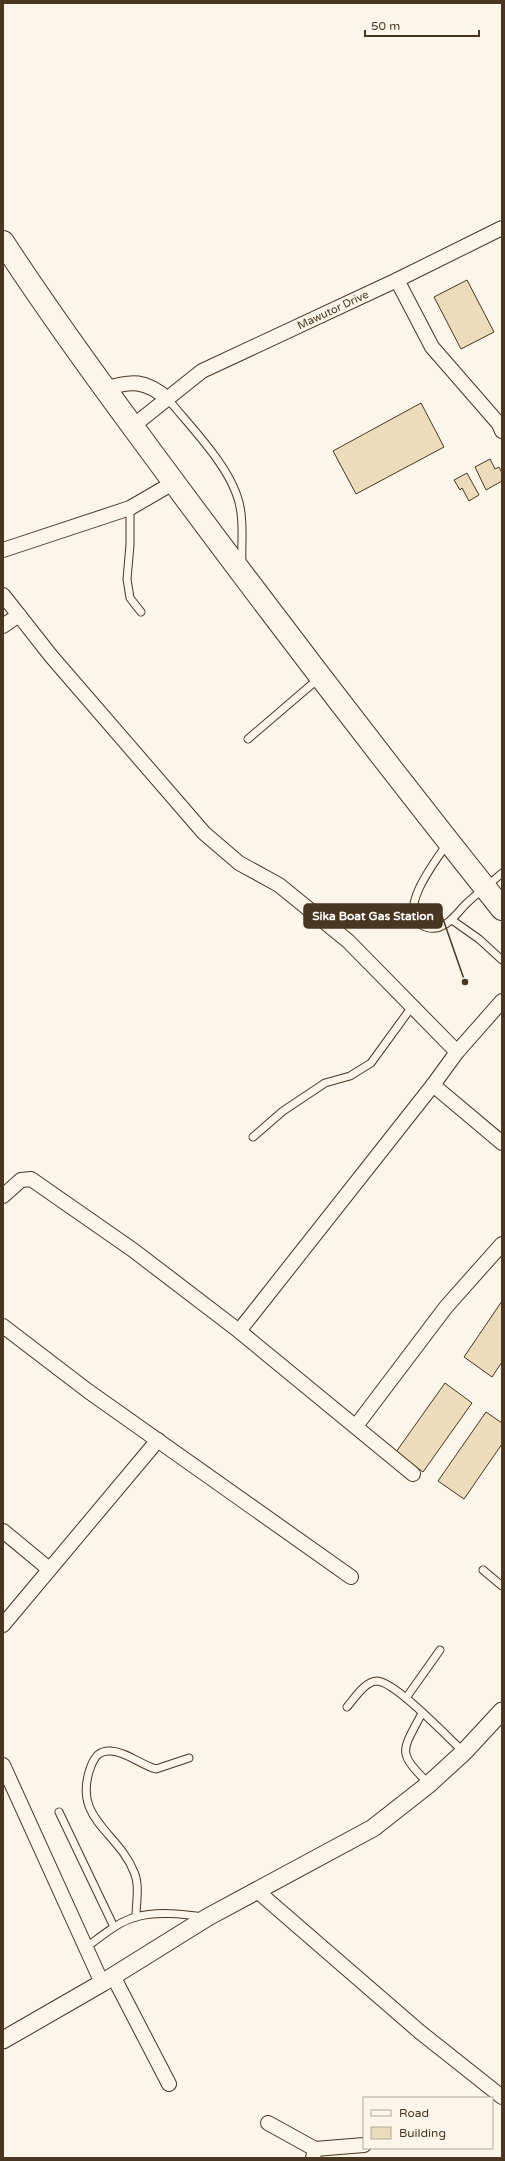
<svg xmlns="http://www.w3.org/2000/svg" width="505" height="2161" font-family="'Varela Round',sans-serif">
<rect width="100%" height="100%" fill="#fbf6e9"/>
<!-- building -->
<g fill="#ecdcbc" stroke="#4a3520">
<path d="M467,280L494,332L461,349L434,297Z"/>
<path d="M421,403L444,447L356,494L333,451Z"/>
<path d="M490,459L495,469L499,467L502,473V481L486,490L475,467Z"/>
<path d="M467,473L479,495L469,501L462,488L460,490L454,480Z"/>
<path d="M502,1301V1362L492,1377L464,1357Z"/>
<path d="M445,1383L472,1403L423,1472L396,1452Z"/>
<path d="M486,1412L502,1423V1444L464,1499L438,1481Z"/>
</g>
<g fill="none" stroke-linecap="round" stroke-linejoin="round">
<!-- service casing -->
<g stroke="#4a3520" stroke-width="9">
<g id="service">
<path d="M168,399C192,429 233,469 240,507C244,525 241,545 242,563"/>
<path d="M130,508V545L127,579L130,598L141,612"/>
<path d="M248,739L318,679"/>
<path d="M447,844C437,859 398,908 420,924C426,928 432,930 440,927C451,923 457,913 465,905C476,894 490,884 502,873"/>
<path d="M452,920L479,939L502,960"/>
<path d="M253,1137L283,1111L325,1083L350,1076L371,1063L411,1008"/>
<path d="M483,1570L502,1586"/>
<path d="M406,1698L440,1650"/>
<path d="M347,1707C354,1699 365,1681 377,1681C396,1682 448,1738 464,1752"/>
<path d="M422,1713C402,1752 396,1751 429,1784"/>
<path d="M59,1812L114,1927"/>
<path d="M136,1917C136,1903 140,1885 134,1872C118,1831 71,1819 91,1766C95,1756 100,1750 111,1751C127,1752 141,1765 156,1769L189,1758"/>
<path d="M85,1948C101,1937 117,1922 136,1917C157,1911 182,1914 204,1917"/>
</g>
</g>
<!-- minor casing -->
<g stroke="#4a3520" stroke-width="16">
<g id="minor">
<path d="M397,280L432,347L499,424L502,431"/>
<path d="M105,389C132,380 145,380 168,399"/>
<path d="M133,426L202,371L397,280L502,228"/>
<path d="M3,550L130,508L173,483"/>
<path d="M3,595L51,656L204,833L239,863L279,885L348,941L457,1052"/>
<path d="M3,626L19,615"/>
<path d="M433,1085L502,1143"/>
<path d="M3,1196L21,1180L31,1179L133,1250L239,1331L413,1474"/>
<path d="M3,1326L88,1391L351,1577"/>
<path d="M239,1331L433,1085L457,1052L502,1001"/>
<path d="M356,1426L446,1307L502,1244"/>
<path d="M3,1531L49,1569"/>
<path d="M3,1625L158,1440"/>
<path d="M3,1765L102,1983"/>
<path d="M256,1890L420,2032L502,2097"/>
<path d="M113,1976L169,2084"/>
<path d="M268,2123L315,2149"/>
<path d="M313,2158L315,2149L364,2145"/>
</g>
</g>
<!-- tertiary casing -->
<g stroke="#4a3520" stroke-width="19">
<path id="tertiary" d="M3,2040L102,1983L208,1917L373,1828L429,1784L464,1752L502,1711"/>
</g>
<!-- trunk casing -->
<g stroke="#4a3520" stroke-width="24">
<path id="trunk" d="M3,242C44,305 88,366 133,427C253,590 376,751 502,909"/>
</g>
<!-- service -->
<use href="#service" stroke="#fbf6e9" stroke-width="7"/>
<!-- minor -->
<use href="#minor" stroke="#fbf6e9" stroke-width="14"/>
<!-- tertiary -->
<use href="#tertiary" stroke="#fbf6e9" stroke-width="17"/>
<!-- trunk -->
<use href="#trunk" stroke="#fbf6e9" stroke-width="22"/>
</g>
<g text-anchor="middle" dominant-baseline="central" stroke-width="3" stroke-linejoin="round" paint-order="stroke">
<!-- street labels -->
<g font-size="11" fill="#4a3520" stroke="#fbf6e9">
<text transform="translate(333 310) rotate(-25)">Mawutor Drive</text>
</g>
</g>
<!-- callouts -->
<path fill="none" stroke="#4a3520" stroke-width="1.5" d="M465 982L442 916"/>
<circle fill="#4a3520" stroke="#fbf6e9" stroke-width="1.5" cx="465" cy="982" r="4"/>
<rect fill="#4a3520" stroke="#4a3520" stroke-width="1.5" x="304" y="904" width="138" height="24" rx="4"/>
<g font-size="12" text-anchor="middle" font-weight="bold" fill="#fff">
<text x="373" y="920">Sika Boat Gas Station</text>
</g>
<!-- border -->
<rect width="505" height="2161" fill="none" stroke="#4a3520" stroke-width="8"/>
<!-- legend -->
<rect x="363" y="2097" width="130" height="52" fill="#fbf6e9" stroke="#b4a999"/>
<rect x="371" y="2110" width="20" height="6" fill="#fbf6e9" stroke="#b4a999"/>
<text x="399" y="2117" font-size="12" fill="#4a3520">Road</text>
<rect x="371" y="2127" width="20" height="12" fill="#ecdcbc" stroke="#b4a999"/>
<text x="399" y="2137" font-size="12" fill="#4a3520">Building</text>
<!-- scale -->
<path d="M365 30v6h114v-6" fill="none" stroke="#4a3520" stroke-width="2"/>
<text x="371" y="30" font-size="12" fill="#4a3520" stroke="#fbf6e9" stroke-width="3" paint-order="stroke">50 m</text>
</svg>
